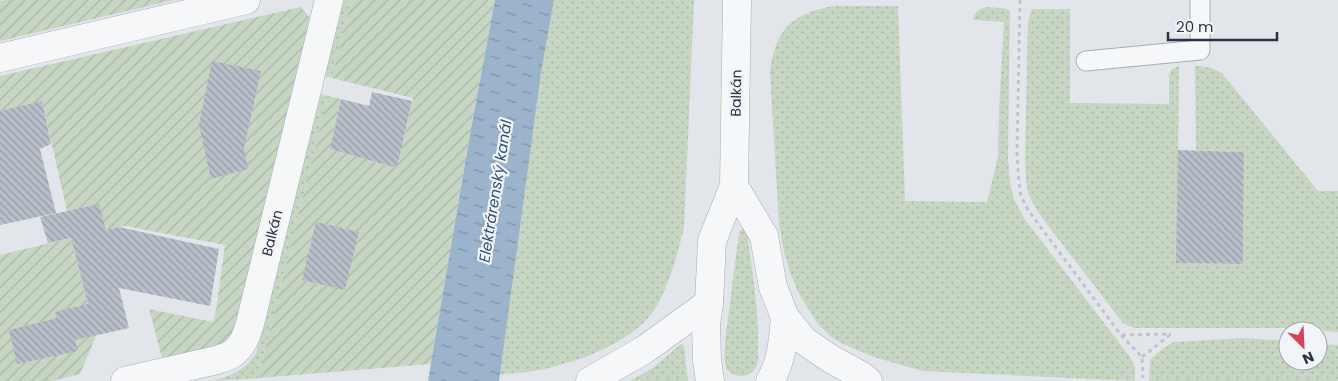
<svg xmlns="http://www.w3.org/2000/svg" width="1338" height="381" font-family="Poppins,sans-serif">
<defs>
<pattern id="grass-dots" width="8" height="8" patternUnits="userSpaceOnUse" patternTransform="scale(1.25)"><rect width="8" height="8" fill="#c7d5c3"/><path d="M2 2h.1M6 6h.1" fill="none" stroke="#abb7a9" stroke-width="1.8" stroke-linecap="round"/></pattern>
<pattern id="garden-furrows" width="10" height="10" patternUnits="userSpaceOnUse" patternTransform="scale(1.25)"><rect width="10" height="10" fill="#c7d5c3"/><path d="M-1 1l2-2M0 10L10 0M9 11l2-2" fill="none" stroke="#abb7a9"/></pattern>
<pattern id="water-ripples" width="26" height="14" patternUnits="userSpaceOnUse" patternTransform="scale(1.25)"><rect width="26" height="14" fill="#9cb3cc"/><path d="M2 4q2-2 4 0t4 0M15 11q2-2 4 0t4 0" fill="none" stroke="#7f92a7"/></pattern>
<pattern id="building-back-hatch" width="6" height="6" patternUnits="userSpaceOnUse" patternTransform="scale(1.25)"><rect width="6" height="6" fill="#b9bfc9"/><path d="M-1 5l2 2M0 0l6 6M5-1l2 2" fill="none" stroke="#969ca5"/></pattern>
</defs>
<rect width="100%" height="100%" fill="#e2e6eb"/>
<!-- grass -->
<g fill="url(#grass-dots)">
<path d="M344,0H351L332,78L325,76Z"/>
<path d="M554,0H694L684,228C677,256 667,295 649,317C624,346 571,365 533,371C522,373 511,373 499,375L541,73Z"/>
<path d="M834,6H898L905,201L987,202L998,157L999,110L1004,22L973,20C977,2 994,8 1007,9L1010,11L1008,157L1010,182L1014,199L1024,218L1130,357L1135,368V381L922,371L874,357L843,344L830,336L817,323L798,292L790,272L784,252L779,223L770,73C775,29 792,13 834,6Z"/>
<path d="M1032,9H1070V103L1169,104V75L1172,69L1179,66L1177,263L1243,264L1244,152L1196,150L1195,66C1206,66 1213,68 1222,73L1318,191H1338V332L1288,328H1134L1123,323L1043,219L1035,207L1028,193L1026,180L1025,155L1028,22Z"/>
<path d="M321,94L328,96L258,378L213,381C233,375 245,370 256,353Z"/>
<path d="M742,229H744L747,232C752,270 759,309 758,348C758,354 759,361 756,367C751,378 734,379 727,369C723,361 725,350 725,342L739,232Z"/>
<path d="M1244,338L1288,341V361H1318V344L1338,345V381H1149L1150,360L1161,350L1173,342Z"/>
<path d="M681,344L684,346L688,381H630L653,368Z"/>
</g>
<!-- garden -->
<g fill="url(#garden-furrows)">
<path d="M6,0H174L0,41V1Z"/>
<path d="M351,0H495L471,129L431,364L258,378L328,96L341,99L330,149L397,168L413,98L332,78Z"/>
<path d="M301,7L311,19L238,330L222,344L210,349L162,358L149,309L213,322L216,310L225,245L125,226L106,230L67,211L42,102L0,111V76Z"/>
<path d="M71,238L96,336L80,374L52,381H0V255Z"/>
</g>
<!-- water -->
<path fill="url(#water-ripples)" d="M495,0H554L541,73L499,381H428L471,129Z"/>
<!-- building -->
<g fill="url(#building-back-hatch)">
<path d="M212,61L261,71L244,148L248,169L211,179L199,125Z"/>
<path d="M372,92L412,101L397,168L330,149L341,99L369,106Z"/>
<path d="M42,101L51,144L40,149L56,213L0,225V111Z"/>
<path d="M1178,150L1244,152L1243,264L1176,263Z"/>
<path d="M99,204L106,230L119,227L219,249L210,306L119,288L129,328L75,340L78,351L17,364L9,330L57,318L55,312L88,304L71,238L48,243L40,217Z"/>
<path d="M316,222L359,232L345,290L302,280Z"/>
</g>
<g fill="none" stroke-linecap="round" stroke-linejoin="round">
<!-- service casing -->
<g stroke="#a7adb6" stroke-width="21">
<path id="service" d="M1086,61L1200,50V0"/>
</g>
<!-- minor casing -->
<g stroke="#a7adb6" stroke-width="29">
<g id="minor">
<path d="M0,58L246,0"/>
<path d="M734,186L764,236L773,287L785,317L803,340L831,359L862,376L868,381"/>
<path d="M125,381L217,360C222,358 228,357 232,354C247,343 250,324 254,307L329,0"/>
<path d="M590,381L644,350L709,303"/>
<path d="M710,381L707,360L706,324L709,303L712,241L734,186L737,0"/>
<path d="M770,381C782,361 783,340 785,317"/>
</g>
</g>
<!-- path -->
<g stroke="#c0c4ca" stroke-width="3" stroke-dasharray="4 4" stroke-linecap="butt">
<path d="M1020,0L1017,155L1019,183L1021,196L1028,210L1121,335L1142,357L1143,378"/>
<path d="M1122,335L1171,334"/>
<path d="M1142,357L1171,334"/>
</g>
<!-- service -->
<use href="#service" stroke="#f5f7f9" stroke-width="19"/>
<!-- minor -->
<use href="#minor" stroke="#f5f7f9" stroke-width="28"/>
</g>
<g text-anchor="middle" dominant-baseline="central" stroke-width="4.5" stroke-linejoin="round" paint-order="stroke">
<!-- street labels -->
<g font-size="14" fill="#293344" stroke="#f2f5f8">
<text transform="translate(736 93) rotate(-89)">Balkán</text>
<text transform="translate(272 233) rotate(-76)">Balkán</text>
</g>
<!-- water labels -->
<g font-size="15" font-style="italic" fill="#32507a" stroke="#f2f5f8">
<text transform="translate(495 191) rotate(-81)">Elektrárenský kanál</text>
</g>
</g>
<!-- north arrow -->
<g transform="translate(1303 346) rotate(156)"><circle r="24" fill="#f2f5f8" stroke="#a2a7b0"/>
<path d="M0-4L9 19L0 12L-9 19Z" fill="#d44457"/>
<text y="-8" font-size="14" font-weight="bold" text-anchor="middle" fill="#293344">N</text>
</g>
<!-- scale -->
<path d="M1168 32v8h109v-8" fill="none" stroke="#293344" stroke-width="2.5"/>
<text x="1176" y="32" font-size="15" fill="#293344" stroke="#f2f5f8" stroke-width="4" paint-order="stroke">20 m</text>
</svg>
